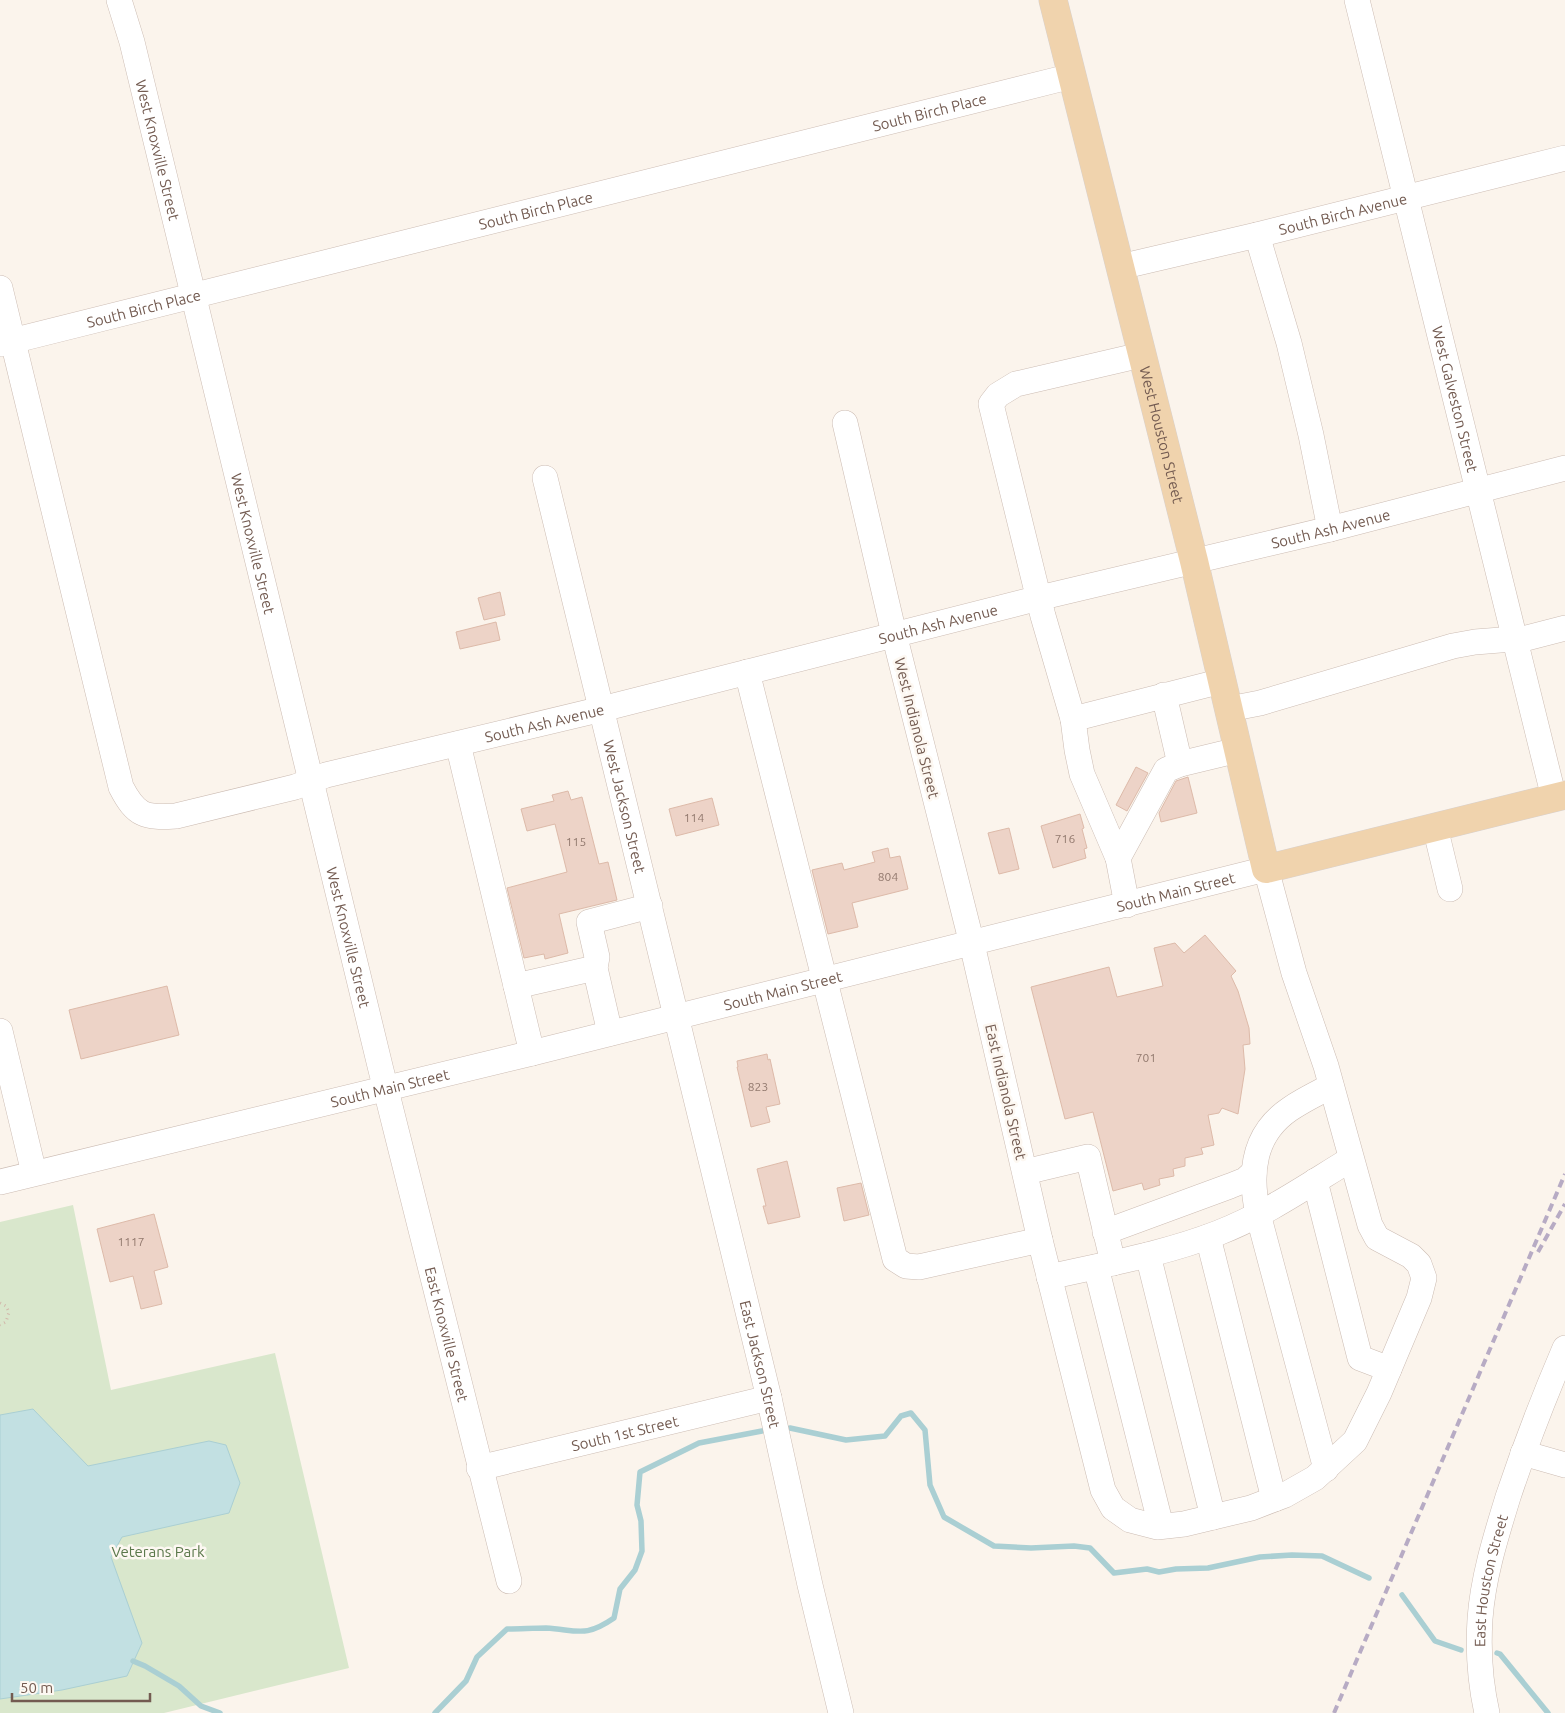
<svg xmlns="http://www.w3.org/2000/svg" width="1565" height="1713" font-family="Ubuntu,sans-serif">
<rect width="100%" height="100%" fill="#fbf4ec"/>
<!-- green -->
<path fill="#d9e7cc" d="M73,1205L111,1390L275,1353L349,1668L164,1713H0V1222Z"/>
<!-- water -->
<path fill="#c2e0e2" stroke="#aacfd3" d="M33,1409L88,1466L209,1441L226,1445L240,1483L229,1513L122,1537L111,1557L142,1643L127,1676L62,1690L0,1699V1415Z"/>
<g fill="none" stroke-linecap="round" stroke-linejoin="round">
<!-- stream -->
<g stroke="#aacfd3" stroke-width="5.5">
<path d="M790,1428L846,1440L885,1436L901,1416L911,1413L925,1430L930,1485L944,1517L994,1546L1031,1548L1074,1546L1090,1548L1114,1573L1147,1569L1159,1572L1176,1569L1208,1568L1260,1557L1292,1555L1322,1556L1369,1578"/>
<path d="M1402,1595L1435,1641L1461,1650"/>
<path d="M1497,1653L1500,1654L1548,1713"/>
<path d="M133,1661L145,1666L179,1686L201,1706L220,1713"/>
<path d="M435,1713L466,1681L477,1657L507,1629C520,1629 533,1628 546,1628C578,1630 585,1638 614,1618L620,1589L635,1570L642,1551L641,1521L637,1505L640,1472L699,1443L762,1431"/>
</g>
</g>
<!-- building -->
<g fill="#edd3c7" stroke="#ddbaa9">
<path d="M500,592L505,615L484,620L478,598Z"/>
<path d="M496,622L500,640L460,649L456,632Z"/>
<path d="M1136,767L1148,773L1127,811L1116,805Z"/>
<path d="M1188,777L1197,813L1161,822L1159,813L1176,781Z"/>
<path d="M568,791L571,800L582,797L599,864L608,862L617,900L559,914L568,953L545,959L544,954L524,958L507,888L567,872L555,824L527,831L521,809L554,801L552,795Z"/>
<path d="M712,798L719,825L676,836L669,809Z"/>
<path d="M1080,814L1084,828L1082,829L1087,848L1084,849L1086,858L1053,868L1041,826Z"/>
<path d="M1009,828L1019,869L999,874L988,833Z"/>
<path d="M888,848L890,858L900,856L908,889L852,903L858,927L828,934L812,870L842,863L844,870L875,862L872,852Z"/>
<path d="M1205,935L1236,971L1231,976L1238,991L1249,1028L1250,1044L1243,1045L1245,1069L1238,1114L1222,1108L1219,1113L1208,1115L1214,1145L1201,1148L1203,1154L1185,1158V1166L1173,1169L1174,1176L1159,1179L1160,1185L1144,1190L1142,1183L1113,1191L1093,1112L1065,1119L1031,987L1109,967L1117,997L1163,986L1154,948L1175,943L1184,953Z"/>
<path d="M167,986L179,1035L81,1059L69,1010Z"/>
<path d="M767,1054L768,1060L770,1059L780,1104L766,1107L770,1122L751,1127L737,1067H738L737,1061Z"/>
<path d="M787,1161L800,1217L768,1224L763,1206H766L757,1169Z"/>
<path d="M861,1183L869,1215L844,1221L837,1188Z"/>
<path d="M154,1214L168,1267L154,1271L162,1304L141,1309L133,1276L110,1282L97,1229Z"/>
</g>
<g fill="none" stroke-linecap="round" stroke-linejoin="round">
<!-- minor casing -->
<g stroke="#ccbcb3" stroke-width="26">
<g id="minor">
<path id="s1" d="M119,0L132,42L381,1070L509,1581"/>
<path id="s2" d="M1357,0L1554,798"/>
<path d="M1257,235L1289,343L1311,435L1330,529"/>
<path id="s3" d="M1120,267L1257,235L1565,158"/>
<path id="s4" d="M0,288L121,787C136,816 145,818 176,816L295,787L326,775L602,709L1039,598L1330,529L1565,468"/>
<path id="s5" d="M0,344L1072,76"/>
<path d="M1141,355L1016,384L998,395L991,404L1043,616L1073,719L1222,681"/>
<path id="s6" d="M545,478L769,1398L810,1585L841,1713"/>
<path d="M747,672L895,1259L906,1266L919,1267L1040,1240"/>
<path d="M1164,695L1180,764L1238,750"/>
<path d="M1229,709L1260,703L1453,646L1475,642L1527,638L1565,628"/>
<path d="M1073,719L1077,750L1082,774L1118,858"/>
<path d="M458,744L516,986"/>
<path d="M1435,827L1450,889"/>
<path d="M1127,905L1118,858L1166,770L1180,764"/>
<path d="M0,1031L34,1173"/>
<path d="M610,1033L595,968L597,957L589,922L650,906"/>
<path d="M532,1053L516,986L595,968"/>
<path d="M1025,1172L1088,1157L1113,1263"/>
<path d="M1315,1181L1360,1358L1389,1369"/>
<path id="s7" d="M0,1182L532,1053L1266,869L1294,973L1326,1066L1370,1225L1377,1238L1411,1256L1419,1264L1424,1278L1419,1298L1379,1393L1355,1441L1315,1478L1285,1495L1251,1508L1184,1524L1157,1527L1130,1520L1113,1508L1103,1490L1040,1240L972,944L894,634L845,423"/>
<path d="M1105,1232L1230,1186L1245,1180L1254,1172"/>
<path d="M1208,1237L1274,1499"/>
<path d="M1148,1255L1213,1517"/>
<path d="M1096,1267L1161,1526"/>
<path d="M1049,1277C1106,1264 1164,1254 1218,1233C1265,1215 1308,1185 1351,1159"/>
<path d="M1523,1453L1565,1465"/>
<path id="s8" d="M479,1468L769,1398"/>
<path d="M1326,1469L1258,1214C1249,1173 1253,1134 1290,1109C1303,1100 1318,1093 1331,1086"/>
<path id="s9" d="M1487,1713C1480,1682 1478,1650 1480,1619C1483,1577 1496,1536 1508,1497C1525,1446 1544,1397 1565,1348"/>
</g>
</g>
<!-- major casing -->
<g stroke="#d8d1ce" stroke-width="29">
<g id="major">
<path id="s10" d="M1053,0L1194,561L1266,869L1565,795"/>
</g>
</g>
<!-- path -->
<path stroke="#d2b7aa" stroke-width="3" stroke-dasharray="1 4" stroke-linecap="butt" d="M0,1303L6,1306L9,1312L6,1322L0,1325"/>
<!-- minor -->
<use href="#minor" stroke="#fff" stroke-width="25"/>
<!-- major -->
<use href="#major" stroke="#f0d3ad" stroke-width="28"/>
<!-- rail -->
<g stroke="#b7abc4" stroke-width="4" stroke-dasharray="8 5" stroke-linecap="butt">
<path d="M1538,1252L1565,1204"/>
<path d="M1334,1713L1565,1174"/>
</g>
</g>
<g text-anchor="middle" dominant-baseline="central" stroke-width="5" stroke-linejoin="round" paint-order="stroke">
<!-- number labels -->
<g font-size="12" fill="#92796e">
<text x="694" y="817">114</text>
<text x="1065" y="838">716</text>
<text x="576" y="841">115</text>
<text x="888" y="876">804</text>
<text x="1146" y="1057">701</text>
<text x="758" y="1086">823</text>
<text x="131" y="1241">1117</text>
</g>
<!-- street labels -->
<g font-size="15" fill="#735b51" stroke="#fdf8f2">
<text stroke="none"><textPath href="#s5" startOffset="958">South Birch Place</textPath></text>
<text stroke="none"><textPath href="#s1" startOffset="155">West Knoxville Street</textPath></text>
<text stroke="none"><textPath href="#s5" startOffset="552">South Birch Place</textPath></text>
<text stroke="none"><textPath href="#s3" startOffset="229">South Birch Avenue</textPath></text>
<text stroke="none"><textPath href="#s5" startOffset="148">South Birch Place</textPath></text>
<text stroke="none"><textPath href="#s2" startOffset="411">West Galveston Street</textPath></text>
<text stroke="none"><textPath href="#s10" startOffset="448">West Houston Street</textPath></text>
<text stroke="none"><textPath href="#s4" startOffset="1772">South Ash Avenue</textPath></text>
<text stroke="none"><textPath href="#s1" startOffset="560">West Knoxville Street</textPath></text>
<text stroke="none"><textPath href="#s4" startOffset="1368">South Ash Avenue</textPath></text>
<text stroke="none"><textPath href="#s4" startOffset="962">South Ash Avenue</textPath></text>
<text transform="translate(917 728) rotate(76)">West Indianola Street</text>
<text stroke="none"><textPath href="#s6" startOffset="338">West Jackson Street</textPath></text>
<text stroke="none"><textPath href="#s7" startOffset="1211">South Main Street</textPath></text>
<text stroke="none"><textPath href="#s1" startOffset="965">West Knoxville Street</textPath></text>
<text stroke="none"><textPath href="#s7" startOffset="806">South Main Street</textPath></text>
<text stroke="none"><textPath href="#s7" startOffset="401">South Main Street</textPath></text>
<text transform="translate(1006 1092) rotate(77)">East Indianola Street</text>
<text stroke="none"><textPath href="#s1" startOffset="1374">East Knoxville Street</textPath></text>
<text stroke="none"><textPath href="#s6" startOffset="912">East Jackson Street</textPath></text>
<text stroke="none"><textPath href="#s8" startOffset="150">South 1st Street</textPath></text>
<text stroke="none"><textPath href="#s9" startOffset="134">East Houston Street</textPath></text>
</g>
<!-- park labels -->
<g font-size="15" fill="#5b784b" stroke="#fdf8f2">
<text x="158" y="1551">Veterans Park</text>
</g>
</g>
<!-- scale -->
<path d="M12 1693v8h138v-8" fill="none" stroke="#735b51" stroke-width="2.5"/>
<text x="20" y="1693" font-size="15" fill="#735b51" stroke="#fdf8f2" stroke-width="4" paint-order="stroke">50 m</text>
</svg>
